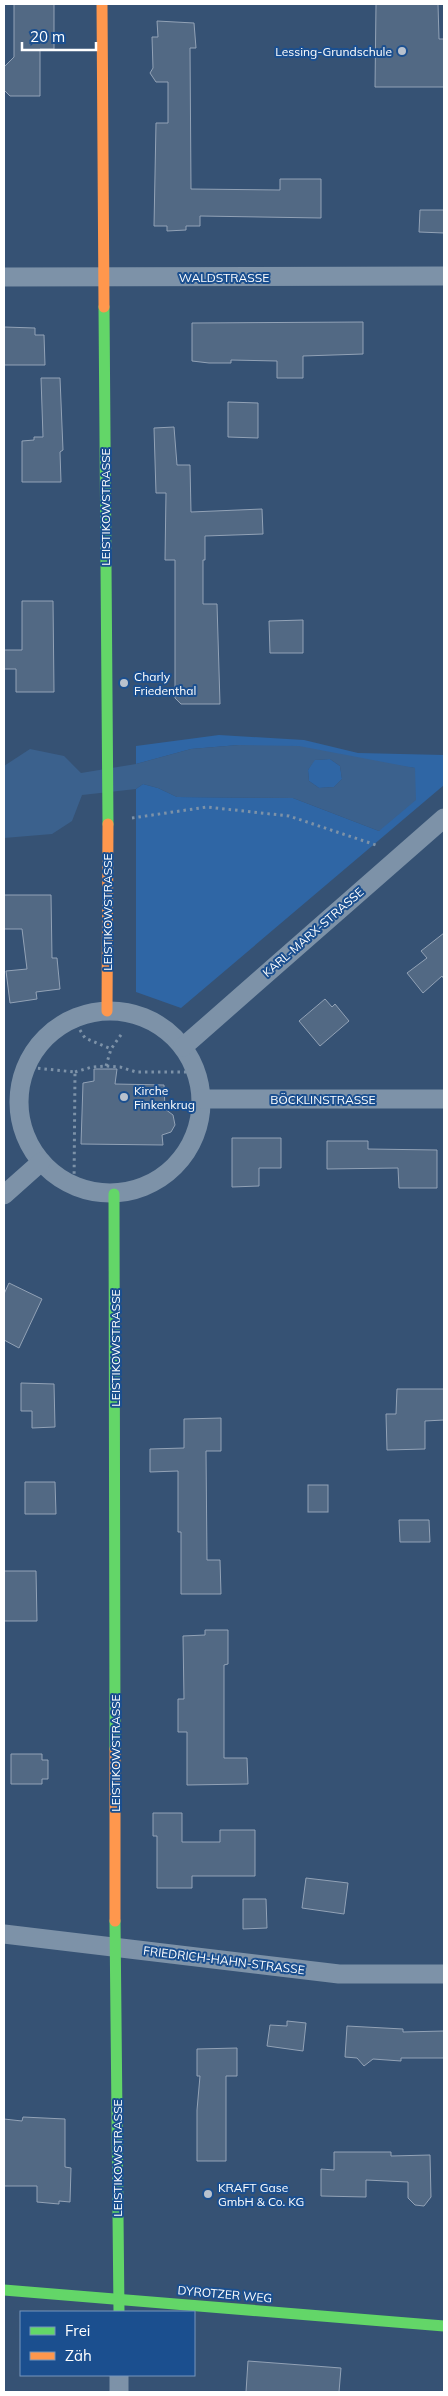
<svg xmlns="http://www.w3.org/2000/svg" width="448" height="2396" font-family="Mulish,sans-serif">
<rect width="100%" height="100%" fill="#365274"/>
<!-- green -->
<g fill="#2f66a5">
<path d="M219,735L304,740L358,753L444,755V785L181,1008L136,992V789L143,784L158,788L177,797L293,798L379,831L415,768L239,745L191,749L136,764V746Z"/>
<path d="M330,759L340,766L342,779L334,787L319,788L309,781L308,770L314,760Z"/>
</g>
<!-- water -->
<path fill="#3b618d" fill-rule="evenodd" d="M239,745L299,746L415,768L416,800L379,831L293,798L177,797L158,788L143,784L136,789L82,795L72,821L52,834L4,838V766L30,749L64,756L81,773L136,764L191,749ZM330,759L340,766L342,779L334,787L319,788L309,781L308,770L315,760Z"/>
<!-- building -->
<g fill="#526984" stroke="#92a2b6">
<path d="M14,4H54V49H40V96H10L4,90V67L14,57Z"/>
<path d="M376,4H438L439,39H444V87H375Z"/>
<path d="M157,21L194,23L196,48H190L191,189L280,190V179H321V218L200,216V226H186V230L167,231V226H154L156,123H168V82H156L150,73L153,68L152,37H158Z"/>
<path d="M420,210H444V233L419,232Z"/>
<path d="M363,322V354L303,356V378H277V361L231,360V363H209L192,361V323Z"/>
<path d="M4,327L35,328V335H44L45,365H4Z"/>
<path d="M41,378H60L63,450L60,452L61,482H22V441L34,440V437H43Z"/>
<path d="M228,402L258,403V438L228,437Z"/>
<path d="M174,427L177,465H190L191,512L262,509L263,534L205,536V560H203V604H217L220,704H181L175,698V560H165L166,493H156L154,428Z"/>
<path d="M22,601H53L54,692H16V669H4V650H22Z"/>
<path d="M303,620V653H270L269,621Z"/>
<path d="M4,895H51L52,958H57L60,989L36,992L37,999L10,1003L6,971L27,969L22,929H4Z"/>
<path d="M444,933V979L442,976L423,993L407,973L427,958L421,951Z"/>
<path d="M325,999L332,1007L335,1004L349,1021L320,1046L299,1021Z"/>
<path d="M94,1069H117L115,1084L164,1085L165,1109L173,1115L175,1125L171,1132L162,1135L163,1145L81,1144L83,1083L94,1081Z"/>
<path d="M232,1138H281V1168H259V1186L232,1187Z"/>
<path d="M327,1141H368V1149L437,1150V1188H399L398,1168L327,1169Z"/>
<path d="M9,1283L42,1299L19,1348L4,1340V1294Z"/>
<path d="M21,1383L54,1384L55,1427L32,1428V1411H21Z"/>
<path d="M397,1389H444V1420L425,1421V1449L387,1450L386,1414H396Z"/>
<path d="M221,1418V1451H206L207,1560H220L221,1594H181V1532H178V1471L150,1472V1449L184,1448V1419Z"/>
<path d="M25,1482H55L56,1514H25Z"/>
<rect x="308" y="1485" width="20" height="27"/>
<path d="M399,1520H429L430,1542H400Z"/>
<path d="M4,1571H36L37,1621H4Z"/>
<path d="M205,1630H228V1664L224,1665V1758H247L248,1784L187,1785V1732H178V1699H184L183,1636L205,1635Z"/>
<path d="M11,1754H42V1760H48V1779H42V1784H11Z"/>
<path d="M153,1813H182V1842H220V1830H255V1876H192V1888H157V1836H153Z"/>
<path d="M306,1878L348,1883L344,1914L302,1908Z"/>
<path d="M243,1899H266L267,1928L243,1929Z"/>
<path d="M287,2021L306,2023L303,2051L267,2046L270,2025L287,2026Z"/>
<path d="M347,2026L403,2029V2032L444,2031V2058H401V2061L373,2059L364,2066L357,2058L345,2057Z"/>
<path d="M237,2048V2076H226V2161H197V2110L200,2076H197V2049Z"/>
<path d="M23,2117L65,2119V2167L71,2168L70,2202L59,2201V2204L37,2202V2186H4V2119L22,2121Z"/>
<path d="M334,2152H391V2156L430,2155L431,2197L424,2206L415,2205L408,2198V2182L366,2180V2197L321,2196V2169L334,2170Z"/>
<path d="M248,2361L341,2368L339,2392H246Z"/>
</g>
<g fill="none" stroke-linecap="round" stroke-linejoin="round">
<!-- path -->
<g stroke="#7d92a8" stroke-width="3" stroke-dasharray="2.5 4" stroke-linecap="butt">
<path d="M132,818L207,807L289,816L379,846"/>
<path d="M73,1019L85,1038L111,1049"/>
<path d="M106,1066L111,1049L123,1032"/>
<path d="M25,1067L75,1072L74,1187"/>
<path d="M75,1072L92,1067L106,1066L120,1067L136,1072H196"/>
</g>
<!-- street -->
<g stroke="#7d92a8" stroke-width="19">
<path d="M4,277L444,276"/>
<circle cx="110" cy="1102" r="91"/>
<path d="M183,1047L444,818"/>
<path d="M202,1099H444"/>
<path d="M4,1195L41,1162"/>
<path d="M4,1934L339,1974H444"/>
<path d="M119,2375V2392"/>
</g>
<!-- fast -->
<g stroke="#63d668" stroke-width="11">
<path d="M104,307L108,824"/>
<path d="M114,1194L115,1749"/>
<path d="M115,1921L119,2312"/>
<path d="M4,2290L444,2326"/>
</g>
<!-- slow -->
<g stroke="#ff974d" stroke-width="11">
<path d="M102,4L104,307"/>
<path d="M107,1011L108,824"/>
<path d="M115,1749V1921"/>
</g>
</g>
<!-- markers -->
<g fill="#b9c2ce" stroke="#1b4f8f" stroke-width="2">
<circle cx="402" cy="51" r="5"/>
<circle cx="124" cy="683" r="5"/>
<circle cx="124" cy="1097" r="5"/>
<circle cx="208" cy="2194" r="5"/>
</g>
<g text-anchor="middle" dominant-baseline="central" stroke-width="4" stroke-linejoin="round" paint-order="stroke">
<!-- poi labels -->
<g font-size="12" fill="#fff" stroke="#1b4f8f" text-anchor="start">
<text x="392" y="51" text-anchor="end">Lessing-Grundschule</text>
<text x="134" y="676">Charly<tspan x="134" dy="14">Friedenthal</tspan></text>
<text x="134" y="1090">Kirche<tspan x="134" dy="14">Finkenkrug</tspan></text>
<text x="218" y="2187">KRAFT Gase<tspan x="218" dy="14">GmbH &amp; Co. KG</tspan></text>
</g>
<!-- street labels -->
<g font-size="12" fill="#fff" stroke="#1b4f8f">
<text x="224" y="277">WALDSTRASSE</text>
<text transform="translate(105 507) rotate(-90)">LEISTIKOWSTRASSE</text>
<text transform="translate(107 912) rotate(-90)">LEISTIKOWSTRASSE</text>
<text transform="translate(313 932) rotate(-41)">KARL-MARX-STRASSE</text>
<text x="323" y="1099">BÖCKLINSTRASSE</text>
<text transform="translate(115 1348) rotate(-90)">LEISTIKOWSTRASSE</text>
<text transform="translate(115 1753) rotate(-90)">LEISTIKOWSTRASSE</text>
<text transform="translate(224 1960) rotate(7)">FRIEDRICH-HAHN-STRASSE</text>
<text transform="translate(117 2158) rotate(-90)">LEISTIKOWSTRASSE</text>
<text transform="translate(225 2294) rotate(5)">DYROTZER WEG</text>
</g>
</g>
<!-- border -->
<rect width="448" height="2396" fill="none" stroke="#ffffff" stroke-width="10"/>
<!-- legend -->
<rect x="20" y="2311" width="175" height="65" fill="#1b4f8f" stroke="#7695bc"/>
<rect x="30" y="2327" width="25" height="8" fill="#63d668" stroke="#7695bc"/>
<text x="65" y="2336" font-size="15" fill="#ffffff">Frei</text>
<rect x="30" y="2352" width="25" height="8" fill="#ff974d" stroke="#7695bc"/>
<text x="65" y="2361" font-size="15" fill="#ffffff">Zäh</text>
<!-- scale -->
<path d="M22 42v8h74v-8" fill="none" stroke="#ffffff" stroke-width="2.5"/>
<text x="30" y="42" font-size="15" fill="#ffffff" stroke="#1b4f8f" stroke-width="4" paint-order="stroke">20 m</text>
</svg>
